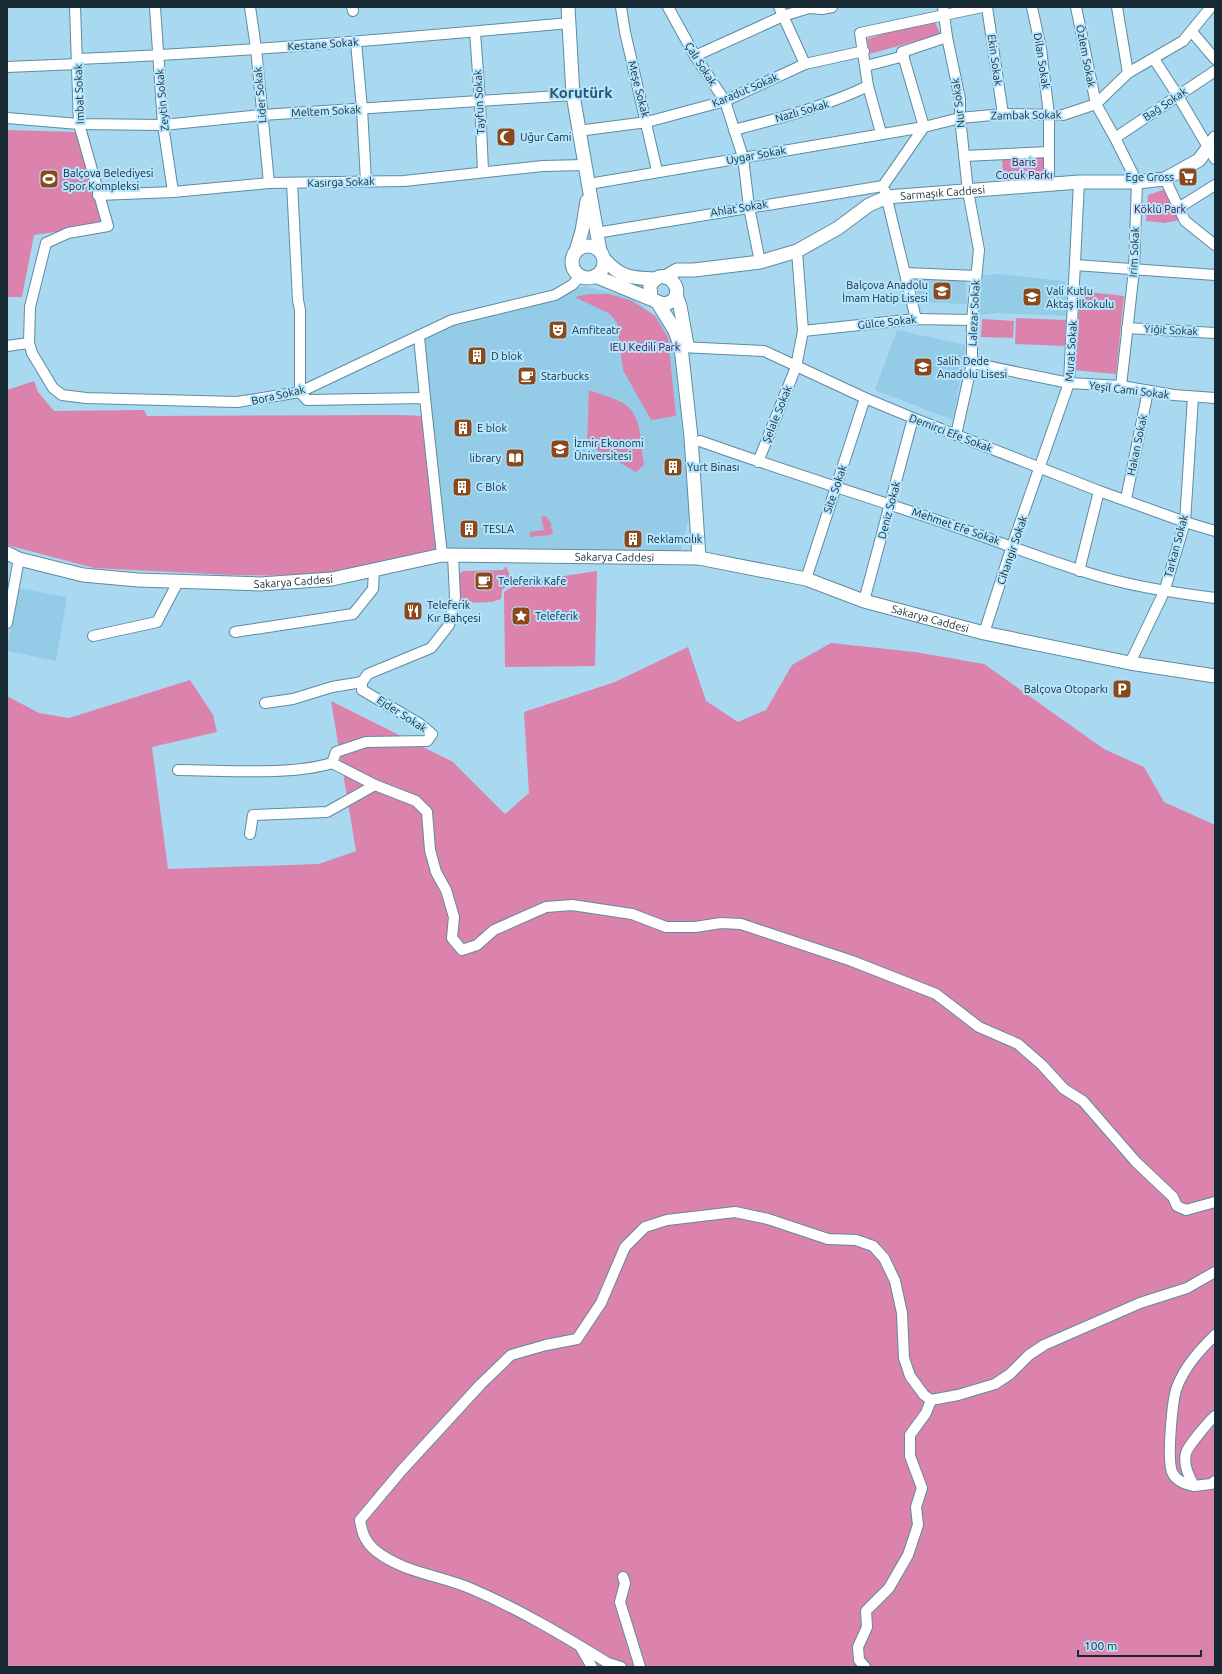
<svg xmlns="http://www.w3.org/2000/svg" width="1222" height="1674" font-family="Ubuntu,sans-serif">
<rect width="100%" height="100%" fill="#a9d8f1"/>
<!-- built -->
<g fill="#94cbe7">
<path d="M998,274L1065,281L1067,316L997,313L978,315L979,276Z"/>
<path d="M917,278L965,280L967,304L918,302Z"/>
<path d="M584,286L630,297L672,327L689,495L690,513L679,557L445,551L424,337L453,323L541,301Z"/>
<path d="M897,330L966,345L953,420L875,390Z"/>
<path d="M18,588L67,597L56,661L7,651Z"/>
</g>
<!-- green -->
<g fill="#db83ac">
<path d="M934,19L940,34L870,54L867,39L882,34L881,30Z"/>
<path d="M7,130L76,132L105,225L34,235L22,297H7Z"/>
<path d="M1045,156V178L1004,181L1002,159Z"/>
<path d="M1166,189L1180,220L1164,223L1146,221L1148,195Z"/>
<path d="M1081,291L1124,296L1116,374L1073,370Z"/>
<path d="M588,294H609L632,301L655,316L668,338L676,416L651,420L623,370L617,323L610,314L575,297Z"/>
<path d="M1016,318L1066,320L1065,346L1015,344Z"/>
<path d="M982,319L1014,321L1013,338L981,337Z"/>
<path d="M34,381L38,392L54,411L144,410L147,416L400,415L424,416L437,551L309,576L231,575L94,568L7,545V390Z"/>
<path d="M589,390C601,395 623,399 631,410C642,423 641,449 644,465L636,472L587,444Z"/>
<path d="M546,516L552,525L550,528H552L553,532L550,535L530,537V532L544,530L541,517Z"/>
<path d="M506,566C511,577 512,582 502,590L501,599L492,602L463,603L459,596L458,576L463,571L503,570Z"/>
<path d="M597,571L595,666L505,667L504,592L526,578L557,577Z"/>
<path d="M831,643L915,652L984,664L1104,749L1144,767L1164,802L1215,825V1667H7V696L39,713L69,718L190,680L213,715L217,732L152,747L168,869L319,864L356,851L331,701L453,762L505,814L529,793L524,712L615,682L688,647L706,701L738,722L766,710L792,665Z"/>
</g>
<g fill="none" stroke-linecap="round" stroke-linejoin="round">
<!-- minor casing -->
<g stroke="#5e8ba1" stroke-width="12">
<g id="minor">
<path d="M75,7L79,124L108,226L68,233L46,243L30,307L29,343L32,353L53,388L62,395L86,398L237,402L300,392L452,320L555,295L572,285L581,276"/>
<path d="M155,7L163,125L173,192"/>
<path d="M250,7L256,48L269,183"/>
<path d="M352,7L353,11"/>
<path d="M621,7L625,32L657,171"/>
<path d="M668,7L695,56L725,101L743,157L749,207L760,262"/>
<path d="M779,7L805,64"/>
<path d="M943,7L947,37L960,99V118L968,191L979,250L972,320V363L956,435"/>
<path d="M987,7L1003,114"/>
<path d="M1032,7L1041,49L1049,115V184"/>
<path d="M1076,7L1096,104L1115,138L1137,182L1134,270L1121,386"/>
<path d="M1117,7L1128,73"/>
<path d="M475,32L480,101L483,172"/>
<path d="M1192,32L1215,59"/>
<path d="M356,42L362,109L366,181"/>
<path d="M695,56L783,16L809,8L822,9L832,7"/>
<path d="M78,59C242,52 405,38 569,23"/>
<path d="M1154,59L1178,96L1215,159"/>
<path d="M866,66L904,56"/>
<path d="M7,67L78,64"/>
<path d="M7,118L79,124L163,125L262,115L573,95"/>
<path d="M734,130C780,118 824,107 868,86"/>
<path d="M578,131L647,122L725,101L805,64L864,51"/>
<path d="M881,133L868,86L860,33L982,7"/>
<path d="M1115,138L1215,71"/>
<path d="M964,156L1049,152"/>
<path d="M1165,179L1185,221L1215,245"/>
<path d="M292,183L298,300L300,310V392L307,400L425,398L442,555"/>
<path d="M589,184L924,127L902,52L947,37"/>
<path d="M883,186L924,127L960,118L1003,114L1063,115L1096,104L1128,73L1183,41L1211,7"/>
<path d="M885,191L916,319"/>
<path d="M98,195L173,192L269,183L404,181L543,166L585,165"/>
<path d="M1180,207L1215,185"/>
<path d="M596,233L883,186"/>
<path d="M1075,265L1215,275"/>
<path d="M905,273L976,276"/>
<path d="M1127,328L1215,333"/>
<path d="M803,331L916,319L972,320"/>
<path d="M419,337L425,398"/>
<path d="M7,346L29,343"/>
<path d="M681,347L764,351L865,398L913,418L1099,491L1185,522L1215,531"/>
<path d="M972,363L1069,383L1121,386L1174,395L1215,398"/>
<path d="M700,441C781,470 863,495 945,523C989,538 1034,556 1079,570C1123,585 1169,592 1215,598"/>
<path d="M758,462L796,367L803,331L797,251"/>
<path d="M1126,499L1148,391"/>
<path d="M1079,571L1099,491"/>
<path d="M806,579L865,398"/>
<path d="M864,601L913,418"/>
<path d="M7,623L19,559"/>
<path d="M235,632L353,614L373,589L374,570"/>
<path d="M984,633L1012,546L1069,383L1079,182"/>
<path d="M93,636L157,622L179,580"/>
<path d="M1130,663L1164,592L1185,522L1193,397"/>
<path d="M265,703L293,699L332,687L362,682"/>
<path d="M332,763L375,785L416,801L427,812L430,850L436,872L446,890L454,917L452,938L462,950L477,945L494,930L546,907L572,905L632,914L666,927H695L721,923L741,924L852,961L936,994L979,1027L1018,1044L1042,1065L1064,1089L1083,1101L1136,1162L1173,1197L1177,1206L1186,1210L1215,1202"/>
<path d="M178,770C223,770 291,776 332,763L336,752L366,742L427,741L432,734L420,724L362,690V682L368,674L431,648L449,625L455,597L453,555"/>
<path d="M250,834L253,815L327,812L375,785"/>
<path d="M931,1400L958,1395L995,1384L1010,1374L1029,1355L1044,1345L1140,1303L1187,1288L1215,1272"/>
<path d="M1215,1416C1209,1421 1188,1446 1186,1453C1183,1465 1189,1476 1194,1486L1211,1484L1215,1481"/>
<path d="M1194,1486C1185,1484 1176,1481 1172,1472C1167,1459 1172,1400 1177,1387C1185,1366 1200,1350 1215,1335"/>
<path d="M623,1577L625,1583L620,1602L640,1667"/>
<path d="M581,1648L592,1667"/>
<path d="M621,1667L608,1663C564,1636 519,1609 472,1589C440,1575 404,1573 376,1551C365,1542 362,1533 360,1520L402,1470L481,1384L511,1355L546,1345L577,1339L601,1303L625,1247L645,1227L667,1220L735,1212L768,1219L828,1239L856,1240L873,1246L884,1258L895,1281L902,1313L904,1358L910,1376L924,1395L931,1400L926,1413L910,1435V1456L922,1488L916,1507L918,1525L908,1555L889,1588L866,1611L867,1627L858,1647L859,1660L865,1667"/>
</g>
</g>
<!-- major casing -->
<g stroke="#5e8ba1" stroke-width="15">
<g id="major">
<path d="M568,7L573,95L600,251"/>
<circle cx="588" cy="262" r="16"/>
<path d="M576,251L582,231L587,201"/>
<path d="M604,259C621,278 631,278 656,279"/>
<path d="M595,276L663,304C694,300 665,258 650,286L651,298"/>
<path id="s1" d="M665,277L677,270H694L760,262L797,251L838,228L869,205L887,197L1079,182H1137L1165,179L1199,160L1215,138"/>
<path d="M676,295L680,306L687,345"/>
<path d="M658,303L674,329L681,347L691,437L699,558"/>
<path id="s2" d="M7,553L19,559L83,575L138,580L260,584L332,579L442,555L699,558L806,579L864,601L984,633L1130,663L1215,676"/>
</g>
</g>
<!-- minor -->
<use href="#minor" stroke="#fff" stroke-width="10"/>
<!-- major -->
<use href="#major" stroke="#fff" stroke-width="13"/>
</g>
<!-- icons -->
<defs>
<g id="mosque-square" transform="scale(1)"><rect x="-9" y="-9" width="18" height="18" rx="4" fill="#8b481a" stroke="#b5e5fe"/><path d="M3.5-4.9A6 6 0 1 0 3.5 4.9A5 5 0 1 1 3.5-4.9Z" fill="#fff"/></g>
<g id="supermarket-square" transform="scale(1)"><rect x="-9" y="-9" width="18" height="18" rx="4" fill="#8b481a" stroke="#b5e5fe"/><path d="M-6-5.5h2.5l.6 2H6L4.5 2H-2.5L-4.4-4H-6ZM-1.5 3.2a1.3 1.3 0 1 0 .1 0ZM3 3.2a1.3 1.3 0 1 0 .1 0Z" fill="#fff"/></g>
<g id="stadium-square" transform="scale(1)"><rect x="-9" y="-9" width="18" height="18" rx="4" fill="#8b481a" stroke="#b5e5fe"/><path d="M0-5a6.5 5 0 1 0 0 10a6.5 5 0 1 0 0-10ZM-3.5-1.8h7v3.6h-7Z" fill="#fff"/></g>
<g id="school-square" transform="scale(1)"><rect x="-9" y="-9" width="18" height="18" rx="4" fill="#8b481a" stroke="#b5e5fe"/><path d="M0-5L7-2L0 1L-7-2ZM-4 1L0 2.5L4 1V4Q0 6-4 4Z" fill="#fff"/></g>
<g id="theatre-square" transform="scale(1)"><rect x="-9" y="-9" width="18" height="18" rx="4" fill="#8b481a" stroke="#b5e5fe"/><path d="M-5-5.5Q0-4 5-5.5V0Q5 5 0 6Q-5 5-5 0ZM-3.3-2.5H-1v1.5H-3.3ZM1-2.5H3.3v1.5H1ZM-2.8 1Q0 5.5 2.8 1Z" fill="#fff"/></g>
<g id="building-square" transform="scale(1)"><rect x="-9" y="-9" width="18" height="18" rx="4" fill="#8b481a" stroke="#b5e5fe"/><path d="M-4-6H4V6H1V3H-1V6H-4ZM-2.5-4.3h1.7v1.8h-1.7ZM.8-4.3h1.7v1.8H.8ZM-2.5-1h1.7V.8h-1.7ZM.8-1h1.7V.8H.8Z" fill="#fff"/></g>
<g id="cafe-square" transform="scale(1)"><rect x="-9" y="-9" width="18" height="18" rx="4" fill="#8b481a" stroke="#b5e5fe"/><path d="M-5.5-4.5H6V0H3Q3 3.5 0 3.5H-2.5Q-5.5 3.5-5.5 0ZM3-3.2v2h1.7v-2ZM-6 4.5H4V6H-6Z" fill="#fff"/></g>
<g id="university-square" transform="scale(1)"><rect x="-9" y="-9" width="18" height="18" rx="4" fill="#8b481a" stroke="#b5e5fe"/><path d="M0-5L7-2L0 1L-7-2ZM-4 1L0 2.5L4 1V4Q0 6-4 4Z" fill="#fff"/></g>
<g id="library-square" transform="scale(1)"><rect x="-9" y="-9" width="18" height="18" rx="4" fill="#8b481a" stroke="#b5e5fe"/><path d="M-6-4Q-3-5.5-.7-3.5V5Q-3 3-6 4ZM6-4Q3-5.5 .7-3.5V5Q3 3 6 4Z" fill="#fff"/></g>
<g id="restaurant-square" transform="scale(1)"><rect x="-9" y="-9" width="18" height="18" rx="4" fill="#8b481a" stroke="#b5e5fe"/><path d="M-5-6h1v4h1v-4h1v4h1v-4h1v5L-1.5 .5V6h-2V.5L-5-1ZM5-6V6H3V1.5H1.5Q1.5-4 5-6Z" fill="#fff"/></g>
<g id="sight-square" transform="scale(1)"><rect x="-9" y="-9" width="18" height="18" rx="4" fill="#8b481a" stroke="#b5e5fe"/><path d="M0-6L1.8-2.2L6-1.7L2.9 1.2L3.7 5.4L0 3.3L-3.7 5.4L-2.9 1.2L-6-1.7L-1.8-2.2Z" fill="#fff"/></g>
<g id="parking-square" transform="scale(1)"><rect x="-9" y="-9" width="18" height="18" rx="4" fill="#8b481a" stroke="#b5e5fe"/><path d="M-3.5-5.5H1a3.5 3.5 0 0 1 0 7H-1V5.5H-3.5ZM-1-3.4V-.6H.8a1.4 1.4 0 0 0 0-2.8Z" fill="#fff"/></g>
</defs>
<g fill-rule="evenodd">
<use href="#mosque-square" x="506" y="137"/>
<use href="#supermarket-square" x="1188" y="177"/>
<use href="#stadium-square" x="49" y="179"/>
<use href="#school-square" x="942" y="291"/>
<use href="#school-square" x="1032" y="297"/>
<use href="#theatre-square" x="558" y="330"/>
<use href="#building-square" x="477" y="356"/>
<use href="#school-square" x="923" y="367"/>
<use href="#cafe-square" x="527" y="376"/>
<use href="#building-square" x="463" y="428"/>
<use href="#university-square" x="560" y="449"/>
<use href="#library-square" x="515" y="458"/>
<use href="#building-square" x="673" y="467"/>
<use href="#building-square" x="462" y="487"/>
<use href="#building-square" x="469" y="529"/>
<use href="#building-square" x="633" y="539"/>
<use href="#cafe-square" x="484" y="581"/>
<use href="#restaurant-square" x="413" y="611"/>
<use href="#sight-square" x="521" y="616"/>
<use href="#parking-square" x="1122" y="689"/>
</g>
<g text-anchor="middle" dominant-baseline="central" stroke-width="4" stroke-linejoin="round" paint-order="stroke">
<!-- street labels -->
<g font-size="11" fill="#172a33" stroke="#b5e5fe">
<text transform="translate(323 44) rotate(-4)">Kestane Sokak</text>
<text transform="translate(1086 56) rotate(79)">Özlem Sokak</text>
<text transform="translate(995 60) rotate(82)">Ekin Sokak</text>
<text transform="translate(1042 61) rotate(81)">Dilan Sokak</text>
<text transform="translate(701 64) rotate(58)">Çalı Sokak</text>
<text transform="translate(639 89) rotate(76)">Meşe Sokak</text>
<text transform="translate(745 90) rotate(-23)">Karadut Sokak</text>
<text transform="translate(79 94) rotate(-92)">Imbat Sokak</text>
<text transform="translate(260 95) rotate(-95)">Lider Sokak</text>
<text transform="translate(162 100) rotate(-95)">Zeytin Sokak</text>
<text transform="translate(479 102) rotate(-93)">Tayfun Sokak</text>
<text transform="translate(958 103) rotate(-97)">Nur Sokak</text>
<text transform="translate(1165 104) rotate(-34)">Bağ Sokak</text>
<text transform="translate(326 111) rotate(-3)">Meltem Sokak</text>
<text transform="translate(802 111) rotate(-16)">Nazlı Sokak</text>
<text transform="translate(1026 115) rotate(-1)">Zambak Sokak</text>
<text transform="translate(756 155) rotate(-10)">Uygar Sokak</text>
<text transform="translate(341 182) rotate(-2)">Kasırga Sokak</text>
<text stroke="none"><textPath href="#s1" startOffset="297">Sarmaşık Caddesi</textPath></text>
<text transform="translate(739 208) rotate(-9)">Ahlat Sokak</text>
<text transform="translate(1134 252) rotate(-87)">Irim Sokak</text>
<text transform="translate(974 313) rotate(-87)">Lalezar Sokak</text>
<text transform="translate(887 322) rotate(-6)">Gülce Sokak</text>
<text transform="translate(1171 330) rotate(3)">Yiğit Sokak</text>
<text transform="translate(1071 351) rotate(-86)">Murat Sokak</text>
<text transform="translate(1129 390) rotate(7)">Yeşil Cami Sokak</text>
<text transform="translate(278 395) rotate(-13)">Bora Sokak</text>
<text transform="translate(777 414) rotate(-68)">Şelale Sokak</text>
<text transform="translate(951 433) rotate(21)">Demirci Efe Sokak</text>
<text transform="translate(1137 445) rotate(-78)">Hakan Sokak</text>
<text transform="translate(835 489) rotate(-71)">Site Sokak</text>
<text transform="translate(889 510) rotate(-75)">Deniz Sokak</text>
<text transform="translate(956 526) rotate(19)">Mehmet Efe Sokak</text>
<text transform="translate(1176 546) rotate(-75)">Tarkan Sokak</text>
<text transform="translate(1012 550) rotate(-71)">Cihangir Sokak</text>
<text stroke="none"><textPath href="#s2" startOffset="614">Sakarya Caddesi</textPath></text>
<text stroke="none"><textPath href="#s2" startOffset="290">Sakarya Caddesi</textPath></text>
<text stroke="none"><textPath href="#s2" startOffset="938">Sakarya Caddesi</textPath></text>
<text transform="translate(402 714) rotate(33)">Ejder Sokak</text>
</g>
<!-- poi labels -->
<g font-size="11" fill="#172a33" stroke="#b5e5fe" text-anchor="start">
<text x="520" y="137">Uğur Cami</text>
<text x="63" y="173">Balçova Belediyesi<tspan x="63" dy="13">Spor Kompleksi</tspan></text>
<text x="1174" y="177" text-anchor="end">Ege Gross</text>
<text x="928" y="285" text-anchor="end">Balçova Anadolu<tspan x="928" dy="13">İmam Hatip Lisesi</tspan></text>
<text x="1046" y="291">Vali Kutlu<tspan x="1046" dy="13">Aktaş İlkokulu</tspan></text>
<text x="572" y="330">Amfiteatr</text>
<text x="491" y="356">D blok</text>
<text x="937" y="361">Salih Dede<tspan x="937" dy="13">Anadolu Lisesi</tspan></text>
<text x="541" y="376">Starbucks</text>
<text x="477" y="428">E blok</text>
<text x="574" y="443">İzmir Ekonomi<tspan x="574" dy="13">Üniversitesi</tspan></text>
<text x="501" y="458" text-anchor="end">library</text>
<text x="687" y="467">Yurt Binası</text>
<text x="476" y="487">C Blok</text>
<text x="483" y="529">TESLA</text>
<text x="647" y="539">Reklamcılık</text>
<text x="498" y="581">Teleferik Kafe</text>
<text x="427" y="605">Teleferik<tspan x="427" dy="13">Kır Bahçesi</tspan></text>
<text x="535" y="616">Teleferik</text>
<text x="1108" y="689" text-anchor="end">Balçova Otoparkı</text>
</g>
<!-- park labels -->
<g font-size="11" fill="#4f0631" stroke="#b5e5fe">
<text x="1024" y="162">Baris<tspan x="1024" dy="13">Cocuk Parkı</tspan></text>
<text x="1160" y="209">Köklü Park</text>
<text x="645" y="347">IEU Kedili Park</text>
</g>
<!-- district labels -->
<g font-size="15" font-weight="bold" fill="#2b576c" stroke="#b5e5fe">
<text x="581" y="92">Korutürk</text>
</g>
</g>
<!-- border -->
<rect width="1222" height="1674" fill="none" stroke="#172a33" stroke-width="16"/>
<!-- scale -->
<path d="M1078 1650v6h123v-6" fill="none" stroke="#172a33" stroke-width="2"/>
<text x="1084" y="1650" font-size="12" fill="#172a33" stroke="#b5e5fe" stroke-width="3" paint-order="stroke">100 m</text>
</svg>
